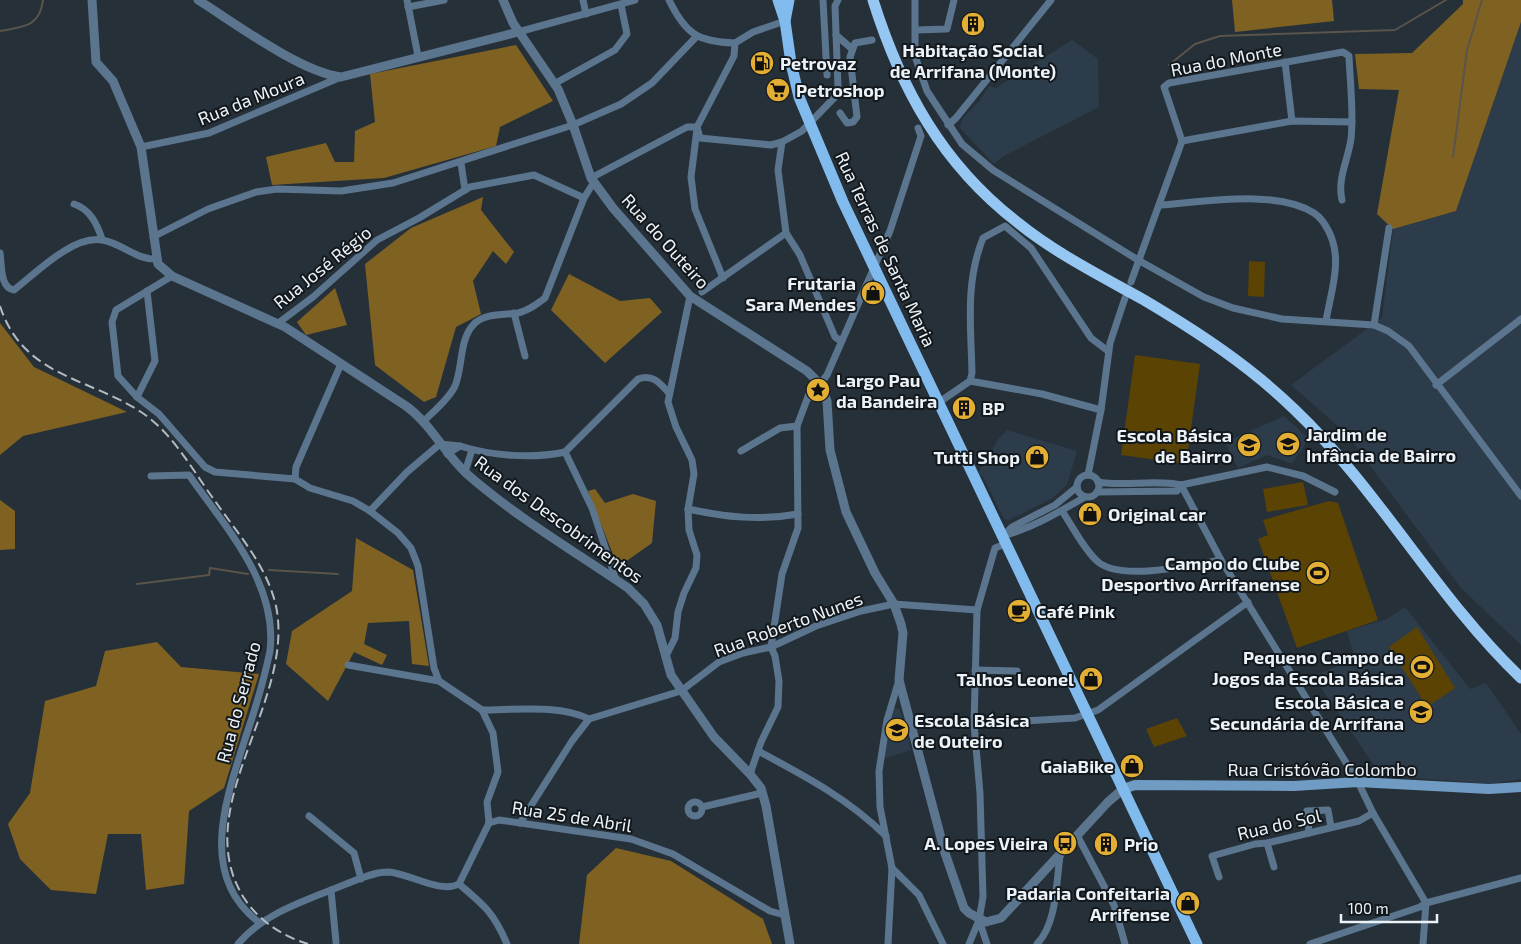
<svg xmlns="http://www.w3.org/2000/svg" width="1521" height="944" font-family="'Exo 2',sans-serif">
<rect width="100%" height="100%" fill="#263039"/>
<!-- built -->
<g fill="#2d3c4a">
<path d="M1521,22V645L1461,588L1346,433L1291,385L1382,318L1393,229L1456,211Z"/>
<path d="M1072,40L1098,59L1099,107L1004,156L994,164L960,128L962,119L980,100L989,86L996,88Z"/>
<path d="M1284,416L1309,439L1292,464L1267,455L1238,468L1225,442Z"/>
<path d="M1007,430L1077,451L1067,485L1053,498L1009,520L1004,519L983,477L978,473L999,438Z"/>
<path d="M1405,607L1470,689L1486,683L1521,734V779L1490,784L1392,776L1378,771L1313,676L1355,659L1347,631L1387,619Z"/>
<path d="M895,708L900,709L911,750L882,759L892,709Z"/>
</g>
<!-- green -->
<g fill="#5b4304">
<path d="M1249,261L1265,262L1264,297L1248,296Z"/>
<path d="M1135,355L1200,364L1186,464L1121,455Z"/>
<path d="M1303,482L1308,505L1267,512L1263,489Z"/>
<path d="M1329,501L1338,503L1378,620L1297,648L1258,539L1268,535L1263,520Z"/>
<path d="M1417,627L1455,688L1427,707L1389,647Z"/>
<path d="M1177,718L1187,736L1154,747L1146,729Z"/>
</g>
<!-- forest -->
<g fill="#7f6221">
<path d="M1232,0H1332L1334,21L1235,32Z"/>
<path d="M1463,0H1521V22L1456,211L1393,229L1377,214L1399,90L1359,89L1355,54L1412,53L1463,4Z"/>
<path d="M516,45L553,101L500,127L496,146L384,178L272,185L266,157L326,143L335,162H354L355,131L375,122L370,74Z"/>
<path d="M483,197L481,210L514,252L506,264L493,251L473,281L481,314L456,327L436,397L424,402L375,365L365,264L411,228Z"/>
<path d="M569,274L620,301L650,298L662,312L605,363L551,310Z"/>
<path d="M335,288L347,325L306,335L297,322Z"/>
<path d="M0,323L34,367L127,412L23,436L0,455Z"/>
<path d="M595,489L605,503L633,494L656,501L652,543L618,567L588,491Z"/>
<path d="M0,500L15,511V549L0,550Z"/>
<path d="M356,538L413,570L429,666L412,664L409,621L368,623L364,644L387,655L382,665L354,652L328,701L286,664L292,631L352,591Z"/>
<path d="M157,642L181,667L259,674L224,788L189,811L184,884L146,890L141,834H108L96,894L51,890L20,859L8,824L30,793L45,701L96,686L105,651Z"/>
<path d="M616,848L671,861L763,919L772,944H579L587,875Z"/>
</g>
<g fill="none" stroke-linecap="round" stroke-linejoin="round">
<!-- stream -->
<g stroke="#5a544a" stroke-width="2">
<path d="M0,31C23,27 40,27 43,0"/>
<path d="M1169,65L1195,44L1220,36L1395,30L1446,0"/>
<path d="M1453,157L1467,50L1482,0"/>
<path d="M269,570L338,574"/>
<path d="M137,584L209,575L210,568L248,574"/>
</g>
<!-- minor -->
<g stroke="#5a758d" stroke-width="7">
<path d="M407,0L418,56"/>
<path d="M583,0L586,14"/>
<path d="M669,0C685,33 697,42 735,43"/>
<path d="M823,0L827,75"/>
<path d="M915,0V56L927,91L962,144L993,170L1138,260L1204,297L1233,308L1282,319L1374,325L1388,331L1409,346L1521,496"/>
<path d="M408,7L444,0"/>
<path d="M916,30L947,29L954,0"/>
<path d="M518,32L635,0"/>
<path d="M836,35L851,48"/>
<path d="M1285,62L1292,121"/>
<path d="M554,84L615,50L627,34L621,5"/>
<path d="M840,113L847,123L853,122L857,117L850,57L855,43L872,40"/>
<path d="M948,125L956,118L1051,0"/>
<path d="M697,127L700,138L771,145L782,142L802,131L834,98L838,87L835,6L838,0"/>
<path d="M697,129L691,177L695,209L723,278"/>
<path d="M1182,141L1164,87L1169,83L1343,52L1349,56C1350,83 1354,112 1351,139C1348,160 1337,179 1342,200"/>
<path d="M1182,141L1292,121L1352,122"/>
<path d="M782,142L778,170L786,233L800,255L835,337L841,341"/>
<path d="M141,147L209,133L341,77"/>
<path d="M461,163L465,190"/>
<path d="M591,178L687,127H697L734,56L735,43L753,32L785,21"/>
<path d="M74,204C90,209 97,224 102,239"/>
<path d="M1161,205C1204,202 1276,189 1314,213C1326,221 1334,240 1335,253C1338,272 1329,302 1326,321"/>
<path d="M153,237L208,209L256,192L277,189L341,191L393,183L573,125L621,104L652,83L697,36"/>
<path d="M0,253C2,266 0,288 14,290C36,273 73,235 102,240C122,243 136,260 156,259"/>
<path d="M172,276L116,310L112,322L118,376L137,397L159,414L205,467L215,472L295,479L310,488L353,501L370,511L398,533L411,548L418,566L434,668L439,681"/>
<path d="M1131,282L1182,141"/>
<path d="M702,292L786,233"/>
<path d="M514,313L525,356"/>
<path d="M277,324L313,297L377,240L419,218L470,187L534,175L584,198"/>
<path d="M1374,325L1389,228"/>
<path d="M970,381L1042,394L1101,410"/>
<path d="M820,384L827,375L890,231L921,136L918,128"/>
<path d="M1436,385L1521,319"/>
<path d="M137,397L155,361L147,291"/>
<path d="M808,398L824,392"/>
<path d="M938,403L970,381L972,373C971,326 965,283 983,238L1005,226L1031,248L1091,338L1108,351"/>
<path d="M424,421C434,411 449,399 455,386C463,367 459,339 474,324C485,313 504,315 518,313C528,311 537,304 545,298L584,198L594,182"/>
<path d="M741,451L780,428L797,426"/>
<path d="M565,452L592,508L616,580"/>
<path d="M447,454L460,446C492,456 532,459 565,452L638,379C652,374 659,382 668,392"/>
<path d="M465,472L472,450"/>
<path d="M1088,475L1101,410L1110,343L1125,298"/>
<circle cx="1088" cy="486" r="11"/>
<path d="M151,476L189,475C225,527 278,583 270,651C264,680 255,710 245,739C226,799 197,877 260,923"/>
<path d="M295,479L296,467L341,364"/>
<path d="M1098,482C1126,487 1154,479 1181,485L1267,467L1303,476L1335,492"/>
<path d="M1181,485L1221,560L1358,782L1373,813L1426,903"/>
<path d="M1097,492L1177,491L1181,485"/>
<path d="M688,509C726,517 759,521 798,514"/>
<path d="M370,511L407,472L440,444L460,446"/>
<path d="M1062,511C1073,527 1083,548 1097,561C1119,582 1192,565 1221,560"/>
<path d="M1005,534L1012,527L1055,505L1077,487"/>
<path d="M1003,536C1032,528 1059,512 1085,497"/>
<path d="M771,647L782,574L798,528L797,426L815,378"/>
<path d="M667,654L675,638L678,612L684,593L696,568L697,555L689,530L688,509L694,474L692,460L676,427L668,402L690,296"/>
<path d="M348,665L439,681L482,710L493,733L498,772L487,802L489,823L459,884"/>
<path d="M975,670L1017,671"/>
<path d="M482,710C513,710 561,704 589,719"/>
<path d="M909,721L922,719L974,724L1075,718L1098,710L1248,602"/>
<path d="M758,751C805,776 847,798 886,836"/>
<path d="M750,774L761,742L778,707L779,681L775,656L771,647"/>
<circle cx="695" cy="809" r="7"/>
<path d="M702,807L762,793"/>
<path d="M309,816L354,853L361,879"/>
<path d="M489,823L499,820L631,839L673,854L770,911L784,915"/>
<path d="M520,823L572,741L589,719L681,691L719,662L743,653L771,647L816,626L861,611L894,604L977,610"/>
<path d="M1309,833L1307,811L1328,810L1331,827"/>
<path d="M1078,837L1114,905L1125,944"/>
<path d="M1267,843L1274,867"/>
<path d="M892,868L919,895L943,944"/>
<path d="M1219,877L1212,856L1255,844L1267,843L1359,821L1373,813"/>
<path d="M459,884C484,905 494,913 507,944"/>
<path d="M331,890L336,942"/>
<path d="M979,920L987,944"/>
<path d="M238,944C264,913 304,901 341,886C355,881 372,872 388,872C409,873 440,894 459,884"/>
<path d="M888,944L892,868L880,807L879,771L887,720L899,680"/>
<path d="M969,944L979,920L983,897L980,793L974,724L977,610L995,548L1005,544"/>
<path d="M1037,944C1057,923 1056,884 1060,856"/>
<path d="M1310,944L1420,907L1426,903L1521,878"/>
<path d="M1423,944L1426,903"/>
</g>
<!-- tertiary -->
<g stroke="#5a758d" stroke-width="9">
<path d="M92,0L96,62L113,81L141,147L158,264L172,276L285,327L406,406C431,424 444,453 467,474C516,517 574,551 628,588L644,604L657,625L671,675L714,737L750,774L761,788L766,806L790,944"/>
<path d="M198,0C235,23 300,72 341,77L518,32"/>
<path d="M503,0L513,23L558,89L573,125L591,178L613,208L690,296L807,371L820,384L827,401L830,450L846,512L875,573L894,604L901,624L903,633L899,680L945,853L964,908L969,913L986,922L1001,918L1108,802L1123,789"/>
</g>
<!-- secondary -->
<path stroke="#709cc3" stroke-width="10" d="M1123,789L1135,785L1294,786L1358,782L1489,789L1521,787"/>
<!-- primary -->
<g stroke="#81baed" stroke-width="11">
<path d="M778,0L785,21L791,63L799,97L843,202L1197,944"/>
<path d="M785,21L789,0"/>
</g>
<!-- trunk -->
<path stroke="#96c6f2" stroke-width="11" d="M873,0C901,89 942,164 1017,222C1055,253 1101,276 1144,300C1198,332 1250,366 1295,410C1380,491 1436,597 1521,678"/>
<!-- rail -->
<path stroke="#b3bbc2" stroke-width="2" stroke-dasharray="10 5" stroke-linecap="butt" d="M0,306C23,377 88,377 141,412C173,433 193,471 215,501C238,534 267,566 276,606C296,702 187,808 244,898C259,921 282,936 308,944"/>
</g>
<!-- icons -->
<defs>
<g id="building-disc" transform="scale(1.25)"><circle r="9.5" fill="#e2af34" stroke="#13181c"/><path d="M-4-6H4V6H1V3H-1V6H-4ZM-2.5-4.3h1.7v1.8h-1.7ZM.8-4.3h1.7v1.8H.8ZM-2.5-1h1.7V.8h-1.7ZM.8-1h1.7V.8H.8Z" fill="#111"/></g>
<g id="fuel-disc" transform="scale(1.25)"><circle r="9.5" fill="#e2af34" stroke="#13181c"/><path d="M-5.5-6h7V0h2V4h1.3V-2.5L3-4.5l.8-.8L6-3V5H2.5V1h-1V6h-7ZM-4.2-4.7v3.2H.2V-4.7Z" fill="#111"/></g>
<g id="supermarket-disc" transform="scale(1.25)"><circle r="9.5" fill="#e2af34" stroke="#13181c"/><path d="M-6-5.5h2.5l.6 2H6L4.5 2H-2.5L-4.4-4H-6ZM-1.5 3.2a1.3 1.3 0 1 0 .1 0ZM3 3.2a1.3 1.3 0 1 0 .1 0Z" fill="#111"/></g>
<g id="shop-disc" transform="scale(1.25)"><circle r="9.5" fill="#e2af34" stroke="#13181c"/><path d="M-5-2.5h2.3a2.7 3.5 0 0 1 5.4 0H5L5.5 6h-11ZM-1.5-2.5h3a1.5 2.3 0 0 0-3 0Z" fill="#111"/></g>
<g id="sight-disc" transform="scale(1.25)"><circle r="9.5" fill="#e2af34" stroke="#13181c"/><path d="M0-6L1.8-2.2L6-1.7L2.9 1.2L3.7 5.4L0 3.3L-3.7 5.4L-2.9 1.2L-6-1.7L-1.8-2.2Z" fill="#111"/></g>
<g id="school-disc" transform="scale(1.25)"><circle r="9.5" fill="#e2af34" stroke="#13181c"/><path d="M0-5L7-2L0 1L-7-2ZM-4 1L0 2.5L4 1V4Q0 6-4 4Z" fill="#111"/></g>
<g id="stadium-disc" transform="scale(1.25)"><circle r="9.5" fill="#e2af34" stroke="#13181c"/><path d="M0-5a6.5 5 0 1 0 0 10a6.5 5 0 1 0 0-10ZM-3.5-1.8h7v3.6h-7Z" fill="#111"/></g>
<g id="cafe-disc" transform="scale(1.25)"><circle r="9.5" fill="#e2af34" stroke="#13181c"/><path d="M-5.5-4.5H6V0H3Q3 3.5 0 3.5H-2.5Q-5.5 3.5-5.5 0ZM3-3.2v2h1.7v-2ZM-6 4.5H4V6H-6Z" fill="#111"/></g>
<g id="bus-disc" transform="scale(1.25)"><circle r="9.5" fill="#e2af34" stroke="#13181c"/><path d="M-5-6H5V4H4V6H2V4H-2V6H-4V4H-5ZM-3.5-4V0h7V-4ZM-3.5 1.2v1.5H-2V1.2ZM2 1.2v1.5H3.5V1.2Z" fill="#111"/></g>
</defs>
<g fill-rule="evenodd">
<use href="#building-disc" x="973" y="24"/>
<use href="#fuel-disc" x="762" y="63"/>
<use href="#supermarket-disc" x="778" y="90"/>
<use href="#shop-disc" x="873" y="293"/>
<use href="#sight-disc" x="818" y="390"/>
<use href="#building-disc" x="964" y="408"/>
<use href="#school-disc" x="1288" y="444"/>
<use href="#school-disc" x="1249" y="445"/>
<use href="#shop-disc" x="1037" y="457"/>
<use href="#shop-disc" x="1090" y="514"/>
<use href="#stadium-disc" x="1318" y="573"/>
<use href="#cafe-disc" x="1019" y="611"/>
<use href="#stadium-disc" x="1422" y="667"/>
<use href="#shop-disc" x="1091" y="679"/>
<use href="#school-disc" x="1421" y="712"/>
<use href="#school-disc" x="897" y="730"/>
<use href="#shop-disc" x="1132" y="766"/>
<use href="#bus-disc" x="1065" y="843"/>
<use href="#building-disc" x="1106" y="844"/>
<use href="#shop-disc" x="1188" y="903"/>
</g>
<g text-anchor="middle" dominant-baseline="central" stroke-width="4" stroke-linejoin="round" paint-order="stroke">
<!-- poi labels -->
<g font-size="18" font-weight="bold" fill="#ebf2f8" stroke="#13181c" text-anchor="end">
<text x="973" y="50" text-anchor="middle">Habitação Social<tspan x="973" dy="21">de Arrifana (Monte)</tspan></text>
<text x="780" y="63" text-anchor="start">Petrovaz</text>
<text x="796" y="90" text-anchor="start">Petroshop</text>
<text x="856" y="283">Frutaria<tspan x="856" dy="21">Sara Mendes</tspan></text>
<text x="836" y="380" text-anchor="start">Largo Pau<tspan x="836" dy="21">da Bandeira</tspan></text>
<text x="982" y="408" text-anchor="start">BP</text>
<text x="1306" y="434" text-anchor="start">Jardim de<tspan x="1306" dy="21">Infância de Bairro</tspan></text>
<text x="1232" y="435">Escola Básica<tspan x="1232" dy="21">de Bairro</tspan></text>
<text x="1020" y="457">Tutti Shop</text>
<text x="1108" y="514" text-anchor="start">Original car</text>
<text x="1300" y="563">Campo do Clube<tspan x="1300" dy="21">Desportivo Arrifanense</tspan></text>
<text x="1036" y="611" text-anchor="start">Café Pink</text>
<text x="1404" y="657">Pequeno Campo de<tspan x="1404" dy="21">Jogos da Escola Básica</tspan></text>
<text x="1074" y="679">Talhos Leonel</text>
<text x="1404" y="702">Escola Básica e<tspan x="1404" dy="21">Secundária de Arrifana</tspan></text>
<text x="914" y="720" text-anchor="start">Escola Básica<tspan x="914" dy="21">de Outeiro</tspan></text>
<text x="1114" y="766">GaiaBike</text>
<text x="1048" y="843">A. Lopes Vieira</text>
<text x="1124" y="844" text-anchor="start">Prio</text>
<text x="1170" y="893">Padaria Confeitaria<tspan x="1170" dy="21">Arrifense</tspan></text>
</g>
<!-- street labels -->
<g font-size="18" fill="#ebf2f8" stroke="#13181c">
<text transform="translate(1226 59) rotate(-11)">Rua do Monte</text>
<text transform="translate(251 98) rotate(-22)">Rua da Moura</text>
<text transform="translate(666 241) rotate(48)">Rua do Outeiro</text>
<text transform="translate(886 249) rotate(65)">Rua Terras de Santa Maria</text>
<text transform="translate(322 267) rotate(-39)">Rua José Régio</text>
<text transform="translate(559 519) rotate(36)">Rua dos Descobrimentos</text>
<text transform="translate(788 624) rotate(-20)">Rua Roberto Nunes</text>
<text transform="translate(238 702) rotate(-75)">Rua do Serrado</text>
<text x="1322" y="769">Rua Cristóvão Colombo</text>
<text transform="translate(572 816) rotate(9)">Rua 25 de Abril</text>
<text transform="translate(1279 824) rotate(-13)">Rua do Sol</text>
</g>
</g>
<!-- scale -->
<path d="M1341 914v8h96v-8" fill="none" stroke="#ebf2f8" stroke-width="2.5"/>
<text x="1348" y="914" font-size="15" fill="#ebf2f8" stroke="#13181c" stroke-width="4" paint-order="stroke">100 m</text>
</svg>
